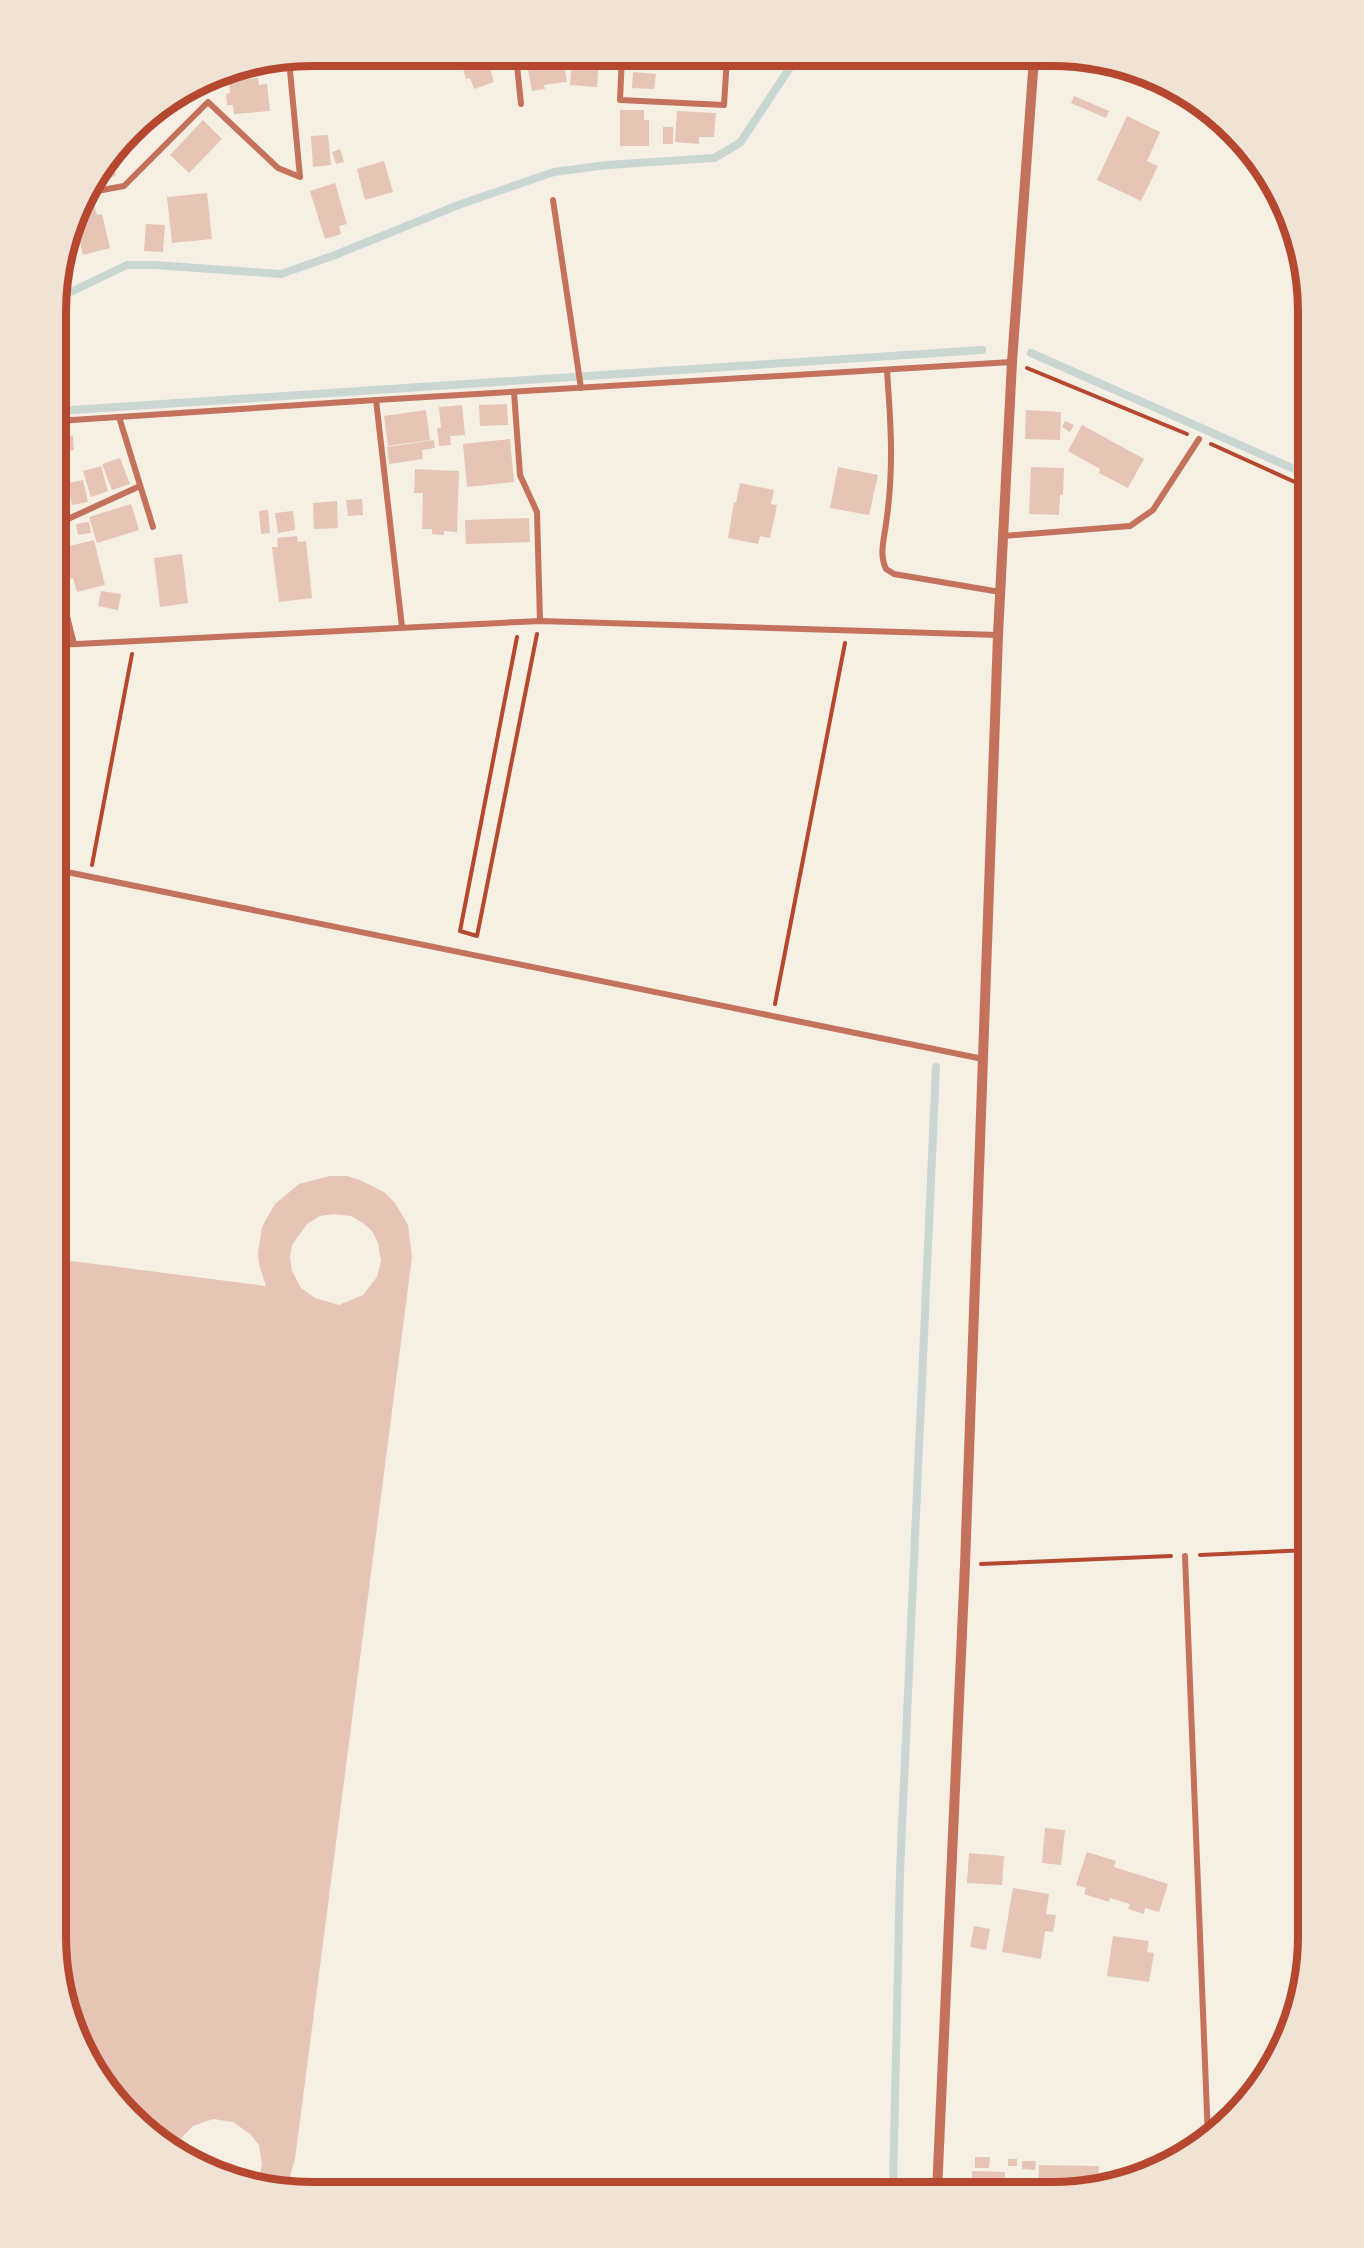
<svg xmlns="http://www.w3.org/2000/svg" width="1364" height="2248" font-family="'Public Sans',sans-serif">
<rect width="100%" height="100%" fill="#f6efe4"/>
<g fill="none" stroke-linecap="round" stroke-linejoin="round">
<!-- stream -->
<g stroke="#c9d6d2" stroke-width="8">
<path d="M58,298L127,265H155L281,274L335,255L461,204L554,172L607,165L714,158L740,143L797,57"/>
<path d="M1031,353L1308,475"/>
<path d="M57,411L982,350"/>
<path d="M893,2192L900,1872L936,1067"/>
</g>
</g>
<!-- building -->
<g fill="#e6c5b7" fill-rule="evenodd">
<path d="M479,56H486L494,82L474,89L470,78L466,79L461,62Z"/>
<path d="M572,58L599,59L597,87L570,85Z"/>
<path d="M564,63L567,82L544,85L545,89L532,91L528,69Z"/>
<path d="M246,69V73L239,74V78L208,79L214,75Z"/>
<path d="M633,72L656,74L654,89L632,88Z"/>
<path d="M258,78L259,85L267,84L270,111L234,114L233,105H227L226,94L230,93L229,81Z"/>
<path d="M1074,96L1109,111L1106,118L1071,103Z"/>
<path d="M157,110L158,120L144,122V128L136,129L143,119Z"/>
<path d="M620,110H644V120H649V146H620Z"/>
<path d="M677,111L716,113L714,137H699V144L675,142Z"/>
<path d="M1127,116L1160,132L1147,161L1158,166L1141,201L1097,180Z"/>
<path d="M203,120L222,139L189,173L170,155Z"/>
<rect x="663" y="127" width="10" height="17"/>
<path d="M328,135L331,165L313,167L311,136Z"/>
<path d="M340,149L344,162L336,164L332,152Z"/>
<path d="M112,159L116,176L96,181Z"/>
<path d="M384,161L393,192L365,200L357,169Z"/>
<path d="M335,183L347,224L339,226L341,234L325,239L310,191Z"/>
<path d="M207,193L212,239L172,243L167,197Z"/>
<path d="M94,205L97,215L102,214L110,248L83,255L75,221L79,208Z"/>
<path d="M146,224L165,225L163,252L144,251Z"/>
<path d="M507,404L508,425L480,426L479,405Z"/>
<path d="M462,405L465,435L450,436L451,445L439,446L437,428H441L439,407Z"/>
<path d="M426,410L430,440L388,446L384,416Z"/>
<path d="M1026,410L1061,412L1060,440L1025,439Z"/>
<path d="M1065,421L1074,425L1070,432L1062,427Z"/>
<path d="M1082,425L1144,459L1128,488L1099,473L1100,469L1068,451Z"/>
<path d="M73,436L74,450L60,451L59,437Z"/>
<path d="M510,439L514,482L467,487L463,444Z"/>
<path d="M434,440L435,448L422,450L423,459L389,464L387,447Z"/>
<path d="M120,458L130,484L112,490L102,464Z"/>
<path d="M101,466L108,491L91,497L83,471Z"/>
<path d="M838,467L878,475L869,515L830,508Z"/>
<path d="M1031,467L1064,468L1063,495H1060L1059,515L1029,514Z"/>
<path d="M415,469L459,471L457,532L444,531V535L432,534V529H422L423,493H414Z"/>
<path d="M83,480L88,502L72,505L68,483Z"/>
<path d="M740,483L774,490L771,504L777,505L770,538L760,536L758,544L728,538L734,502L736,503Z"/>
<path d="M362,499L363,515L348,516L346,500Z"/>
<path d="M337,501L338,528L314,529L313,503Z"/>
<path d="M131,504L139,530L97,543L89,517Z"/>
<path d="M268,510L270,533L261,534L259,511Z"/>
<path d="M293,511L295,530L278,533L275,513Z"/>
<path d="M529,518L530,542L466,544L465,520Z"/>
<path d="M89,522L91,533L78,535L76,524Z"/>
<path d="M297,536L298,542L306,541L312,598L279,602L272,547H278L277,538Z"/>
<path d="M94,540L105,585L77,592L73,578L69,579L61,548Z"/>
<path d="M182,554L188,603L160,607L154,558Z"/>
<path d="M101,591L121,594L118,610L98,606Z"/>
<path d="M330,1176H347L360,1180L384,1192L395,1203L408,1225L412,1257L295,2159L286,2190H279L257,2184L262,2165L259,2145L250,2134L233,2122L213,2119L193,2126L183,2136L175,2150L156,2139L108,2092L75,2034L56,1936V1259L266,1286L259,1264L258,1253L262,1227L268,1216L275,1204L299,1184ZM334,1214L351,1216L363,1223L372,1231L378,1243L381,1261L377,1277L363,1295L339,1305L315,1298L301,1288L292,1271L290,1257L292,1245L307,1224L320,1216Z"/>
<path d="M1045,1828L1065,1830L1061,1865L1042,1863Z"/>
<path d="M1087,1852L1116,1861L1114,1867L1168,1884L1159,1912L1145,1908L1144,1914L1128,1909L1130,1904L1110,1898L1109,1902L1084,1894L1086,1888L1076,1885Z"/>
<path d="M969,1853L1004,1856L1002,1885L967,1883Z"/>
<path d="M1013,1888L1049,1894L1046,1914L1056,1915L1053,1932L1045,1931L1041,1959L1002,1952Z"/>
<path d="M974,1926L990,1929L986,1950L970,1947Z"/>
<path d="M1113,1936L1149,1941L1147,1952L1154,1953L1149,1982L1107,1976Z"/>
<path d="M975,2157H990L989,2168H975Z"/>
<rect x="1008" y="2159" width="9" height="7"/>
<path d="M1022,2161H1036L1035,2170L1022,2169Z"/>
<path d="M1039,2165L1099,2166L1098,2183L1061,2191L1038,2190Z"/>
<path d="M972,2171L1005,2172V2188L1014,2189V2192H967L968,2188H972Z"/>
</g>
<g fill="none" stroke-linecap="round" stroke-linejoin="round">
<!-- path -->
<g stroke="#b5482f" stroke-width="4">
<path d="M1027,368L1187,434"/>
<path d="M1211,444L1308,488"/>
<path d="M517,637L460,931L477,936L537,634"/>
<path d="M92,865L132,654"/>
<path d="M775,1004L845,643"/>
<path d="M1200,1555L1308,1550"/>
<path d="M981,1564L1171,1556"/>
</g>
<!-- minor -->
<g stroke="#c5725c" stroke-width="6">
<path d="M516,56L521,104"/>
<path d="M622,56L620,100L724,105L727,57"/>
<path d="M86,193L124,186L208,102L278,168L300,177L289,60"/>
<path d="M553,200L581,388"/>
<path d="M887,371C891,425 894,470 886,524C884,539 879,555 886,569L894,574L1000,592"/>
<path d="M514,392L520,475L537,512L540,621"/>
<path d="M376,400L402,627"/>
<path d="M119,417L153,527"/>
<path d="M57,421L376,400L1012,362"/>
<path d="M57,524L140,486"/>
<path d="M1003,536L1130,526L1153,510L1199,439"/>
<path d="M57,577L74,644"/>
<path d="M57,645L540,621L998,635"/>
<path d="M57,870L983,1059"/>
<path d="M1185,1556L1208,2139"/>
</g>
<!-- tertiary -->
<path stroke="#c5725c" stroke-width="10" d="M937,2192L965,1565L998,635L1012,362L1034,58"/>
</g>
<!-- crop -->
<path d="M0 0H1364V2248H0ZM312 66H1052A246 246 0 0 1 1298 312V1936A246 246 0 0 1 1052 2182H312A246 246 0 0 1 66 1936V312A246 246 0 0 1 312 66Z" fill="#f1e2d6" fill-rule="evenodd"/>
<path fill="none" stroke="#b5482f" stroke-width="8" d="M312 66H1052A246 246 0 0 1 1298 312V1936A246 246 0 0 1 1052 2182H312A246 246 0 0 1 66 1936V312A246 246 0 0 1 312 66Z"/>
</svg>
